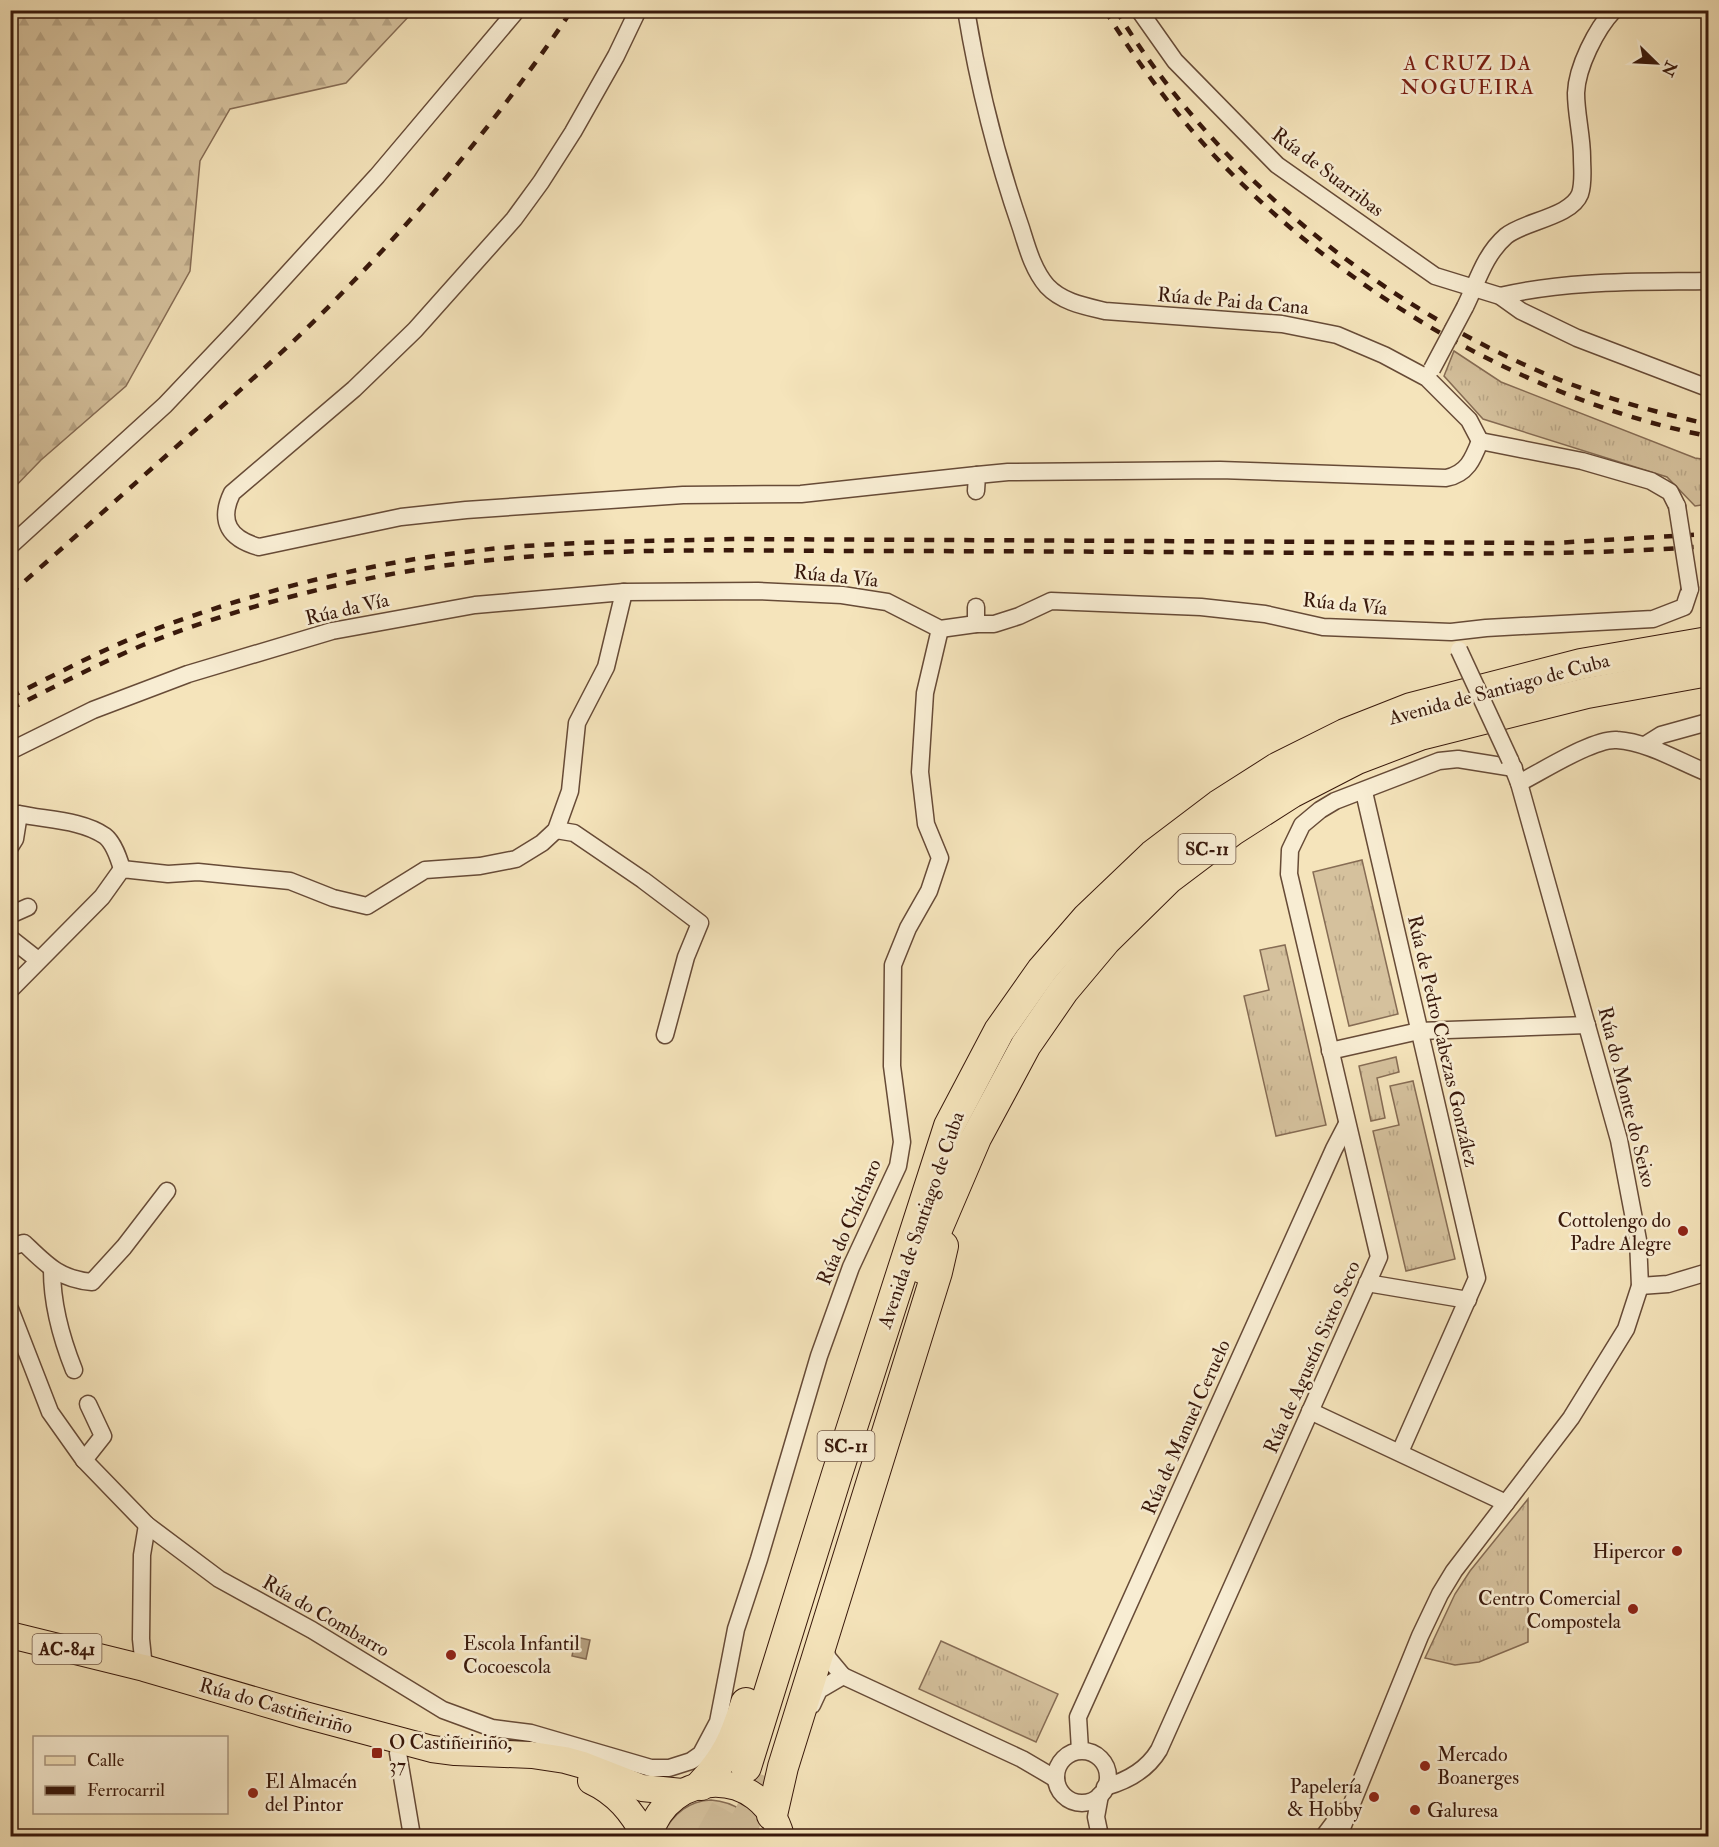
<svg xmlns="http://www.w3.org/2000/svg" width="1719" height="1847" font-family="'IM FELL Double Pica',serif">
<defs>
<pattern id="grass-tufts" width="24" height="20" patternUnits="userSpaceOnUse" patternTransform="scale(1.5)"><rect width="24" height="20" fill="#d5c19d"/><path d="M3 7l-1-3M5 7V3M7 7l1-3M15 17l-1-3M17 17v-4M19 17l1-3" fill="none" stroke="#b8a586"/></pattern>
<pattern id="forest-firs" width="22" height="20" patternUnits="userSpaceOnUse" patternTransform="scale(1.5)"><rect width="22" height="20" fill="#d5c19d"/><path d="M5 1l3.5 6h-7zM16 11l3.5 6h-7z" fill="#b8a586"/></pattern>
</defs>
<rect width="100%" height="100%" fill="#f5e4bb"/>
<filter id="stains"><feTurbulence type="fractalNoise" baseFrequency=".00333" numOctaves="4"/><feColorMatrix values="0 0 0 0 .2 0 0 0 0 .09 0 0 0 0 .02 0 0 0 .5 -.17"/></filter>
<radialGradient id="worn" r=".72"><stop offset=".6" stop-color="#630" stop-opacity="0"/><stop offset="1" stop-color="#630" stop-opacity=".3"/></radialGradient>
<!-- grass -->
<g fill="url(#grass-tufts)" stroke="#866c54" stroke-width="1.5">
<path d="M1454,351L1501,382L1695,458L1708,460V504L1695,506L1667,477L1483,419L1444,376Z"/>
<path d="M1362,860L1398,1014L1349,1026L1313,872Z"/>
<path d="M1285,945L1326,1125L1276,1136L1244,996L1269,990L1260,950Z"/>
<path d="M1396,1057L1399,1072L1377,1078L1385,1118L1371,1121L1359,1066Z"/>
<path d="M1413,1081L1455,1259L1406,1271L1373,1131L1399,1125L1390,1086Z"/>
<path d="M1528,1499V1642L1479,1662L1455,1665L1425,1658L1455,1594L1470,1571Z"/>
<path d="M941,1641L1058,1694L1036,1742L919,1689Z"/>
</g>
<!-- forest -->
<path fill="url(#forest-firs)" stroke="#866c54" stroke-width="1.5" d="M11,10L416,11L411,14L346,83L230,109L200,161L190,271L126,386L41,460L11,491Z"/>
<!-- garden -->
<path fill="#d5c19d" stroke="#866c54" stroke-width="1.5" d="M711,1800C736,1802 752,1814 762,1836H662C672,1815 687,1801 711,1800Z"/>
<!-- water -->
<path fill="#b59f7f" stroke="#836951" stroke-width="1.5" d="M576,1637L590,1640L586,1659L572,1656Z"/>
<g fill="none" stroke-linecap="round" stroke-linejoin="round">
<!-- highway-tunnel -->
<g stroke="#cfbb98" stroke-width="30" stroke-dasharray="30 15" stroke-linecap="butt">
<path d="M711,1836L733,1796L746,1767"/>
<path d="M738,1836L754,1805L765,1776"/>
</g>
<!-- street casing -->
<g stroke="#674b37" stroke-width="19">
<g id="street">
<path d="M638,10L616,56L573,132L541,182L514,219L415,330L354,389L232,493C218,522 230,539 259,547L401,517L466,510L683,495L801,494L977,475"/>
<path d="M966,10C978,83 997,159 1021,228C1027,247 1033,270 1047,286C1062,302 1084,306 1105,311L1282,324L1337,335L1384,355L1427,378L1469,420L1480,441"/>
<path d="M1139,10L1175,61L1277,165L1435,276L1500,296L1521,311L1577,338L1708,388"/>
<path d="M1500,296C1568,280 1639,282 1708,281"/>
<path d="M1465,307C1477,283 1484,255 1506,236C1524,221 1571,217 1580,194C1584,182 1582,169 1582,157C1582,136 1576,114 1576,93C1577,67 1596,29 1614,10"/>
<path d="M1480,441L1582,461L1651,481L1670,492L1677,506"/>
<path d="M976,491L977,475L1008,472L1220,470L1446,478C1467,474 1473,459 1480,441"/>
<path d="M10,546L165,405L239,327L377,176L517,10"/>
<path d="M976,607V624"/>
<path d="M1645,745L1661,735L1708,722"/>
<path d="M10,751L93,710L188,674L332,631L475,605L624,592L758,591L842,595L887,602L940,629L976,624H994L1019,616L1051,601L1201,607L1265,614L1323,627L1451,632L1486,628L1653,619L1684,607L1690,589"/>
<path d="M1519,783C1541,772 1594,738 1617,740C1648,742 1680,762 1708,773"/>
<path d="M1364,792L1477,1278L1400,1452"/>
<path d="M556,830L574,833L643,880L700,923L686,957L665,1035"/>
<path d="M10,847L15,839L19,814C47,820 82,820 105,836C114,843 119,859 122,869"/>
<path d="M10,915L28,907"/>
<path d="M10,938L38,960"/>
<path d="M10,990L102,897L122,869L168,874L198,872L290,881L333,898L367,906L425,870L480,866L516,859L542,843L556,830L570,791L577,723L606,667L624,592"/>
<path d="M1330,1051L1419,1031L1587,1025"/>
<path d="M10,1247L24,1243C47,1265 59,1279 92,1282L124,1247L167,1191"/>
<path d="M52,1270C52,1303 62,1340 74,1370"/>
<path d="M1367,1283L1468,1300"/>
<path d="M1640,1286L1668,1284L1708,1272"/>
<path d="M10,1309L50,1412L84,1460L147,1525L219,1579L312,1630L443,1710L492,1728L531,1733L651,1768H669L691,1761L701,1754L718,1722L736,1629L759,1559L819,1356L851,1267L898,1166L902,1142L892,1066L893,965L908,928L929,891L940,858L926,824L920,772L925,693L940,629"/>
<path d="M1310,1411L1506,1503"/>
<path d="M84,1460L103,1436L88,1404"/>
<path d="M822,1643L828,1658L843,1676L1022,1759L1056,1779"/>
<path d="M144,1668L141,1639L142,1555L147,1525"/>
<path d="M812,1705L819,1690L843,1676"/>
<path d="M1080,1750L1078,1717L1334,1149L1347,1124"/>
<circle cx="1082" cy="1777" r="26"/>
<path d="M398,1753L412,1836"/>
<path d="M1105,1787C1127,1781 1147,1770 1159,1750L1379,1257L1289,874L1290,850L1302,825L1320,810L1335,801L1439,761L1458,759L1514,768"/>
<path d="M1100,1795L1096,1817L1100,1836"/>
<path d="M1324,1836L1342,1812"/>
<path d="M1343,1836L1342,1828L1420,1636L1440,1594L1454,1571L1571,1418L1626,1329L1640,1286L1638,1240L1619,1140L1519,783L1510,760"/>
</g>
</g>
<!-- primary casing -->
<g stroke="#38180b" stroke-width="28">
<g id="primary">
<path d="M10,1635L144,1668L305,1715L432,1749L455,1752L532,1755L565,1760L583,1765L642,1788L682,1792"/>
<path d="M591,1781C617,1793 632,1812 645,1836"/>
<path d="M649,1836C669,1767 762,1766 781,1836"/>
</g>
</g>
<!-- highway casing -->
<g stroke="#38180b" stroke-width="32">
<g id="highway">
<path d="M922,1268L929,1248L976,1138L1026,1045L1064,990L1106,940L1168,879L1233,830L1291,793L1357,759L1420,735L1587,693L1708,671"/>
<path d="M746,1767L837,1474L949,1126L999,1031L1042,970L1087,918L1153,855L1219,805L1277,768L1345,734L1411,708L1581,664L1708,642"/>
<path d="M701,1785C727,1758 735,1738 746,1703"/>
<path d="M772,1815L783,1767L937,1272L943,1246"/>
</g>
</g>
<!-- street -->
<use href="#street" stroke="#f8edd3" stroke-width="16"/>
<!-- primary -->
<use href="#primary" stroke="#f5e4bb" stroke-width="26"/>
<!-- highway -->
<use href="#highway" stroke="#f5e4bb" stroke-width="30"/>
<!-- rail -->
<g stroke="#38180b" stroke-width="4.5" stroke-dasharray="10 10" stroke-linecap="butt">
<path d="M1105,10C1141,69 1184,126 1233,175C1358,300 1534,402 1708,436"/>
<path d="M1116,10C1214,172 1375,302 1548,375C1600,397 1654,412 1708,424"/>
<path d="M10,594C72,540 133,485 194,431C245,386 296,341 343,292C428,205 504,111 572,10"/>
<path d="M10,697C55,675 99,651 145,633C259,590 380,559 501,548C579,541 658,541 736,539L1554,543L1708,534"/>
<path d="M10,709C54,687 98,664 143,645C217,615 297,593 376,577C532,546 693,550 851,551C1013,551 1174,552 1336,553C1460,553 1585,556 1708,546"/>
</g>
<!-- street-bridge casing -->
<g stroke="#674b37" stroke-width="19" stroke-linecap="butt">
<g id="street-bridge">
<path d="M1432,369L1465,307"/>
<path d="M1677,506L1690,589"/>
<path d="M1459,650L1510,760"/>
</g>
</g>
<!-- street-bridge -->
<use href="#street-bridge" stroke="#f8edd3" stroke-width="16"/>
</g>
<!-- markers -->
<g fill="#8f2418" stroke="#f8edd3" stroke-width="2">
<circle cx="1683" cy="1231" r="6"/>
<circle cx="1677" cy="1551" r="6"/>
<circle cx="1633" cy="1609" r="6"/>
<circle cx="451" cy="1655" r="6"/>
<rect x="371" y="1747" width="12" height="12" rx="3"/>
<circle cx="1425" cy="1766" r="6"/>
<circle cx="253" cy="1793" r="6"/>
<circle cx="1374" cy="1797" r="6"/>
<circle cx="1415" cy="1810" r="6"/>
</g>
<g text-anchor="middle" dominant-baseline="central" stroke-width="5" stroke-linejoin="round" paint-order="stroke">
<!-- shield labels -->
<g fill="#f8edd3" stroke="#725847" stroke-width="1.5">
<rect x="1178.5" y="834" width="57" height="30" rx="4.5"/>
<rect x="817.5" y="1431" width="57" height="30" rx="4.5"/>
<rect x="32.5" y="1634" width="69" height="30" rx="4.5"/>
</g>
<g font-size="18" font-weight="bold" fill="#38180b">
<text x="1207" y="849">SC-11</text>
<text x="846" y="1446">SC-11</text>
<text x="67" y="1649">AC-841</text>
</g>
<!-- street labels -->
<g font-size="20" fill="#38180b" stroke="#f8edd3">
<text transform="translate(1328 172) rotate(37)">Rúa de Suarribas</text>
<text transform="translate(1233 301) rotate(5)">Rúa de Pai da Cana</text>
<text transform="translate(836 576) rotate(6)">Rúa da Vía</text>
<text transform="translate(1345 604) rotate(6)">Rúa da Vía</text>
<text transform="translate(347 609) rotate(-13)">Rúa da Vía</text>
<text transform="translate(1499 689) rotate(-15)">Avenida de Santiago de Cuba</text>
<text transform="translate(1443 1041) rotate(77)">Rúa de Pedro Cabezas González</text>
<text transform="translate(1627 1097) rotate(76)">Rúa do Monte do Seixo</text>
<text transform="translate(921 1220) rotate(-71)">Avenida de Santiago de Cuba</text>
<text transform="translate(849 1222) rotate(-67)">Rúa do Chícharo</text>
<text transform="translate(1312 1357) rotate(-66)">Rúa de Agustín Sixto Seco</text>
<text transform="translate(1186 1427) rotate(-66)">Rúa de Manuel Ceruelo</text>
<text transform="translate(326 1616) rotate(30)">Rúa do Combarro</text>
<text transform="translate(276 1706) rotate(16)">Rúa do Castiñeiriño</text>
</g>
<!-- poi labels -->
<g font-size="20" fill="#38180b" stroke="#f8edd3" text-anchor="start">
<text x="1671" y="1220" text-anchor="end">Cottolengo do<tspan x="1671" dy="23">Padre Alegre</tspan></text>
<text x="1665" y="1551" text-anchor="end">Hipercor</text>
<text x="1621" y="1598" text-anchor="end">Centro Comercial<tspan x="1621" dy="23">Compostela</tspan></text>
<text x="463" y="1643">Escola Infantil<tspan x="463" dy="23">Cocoescola</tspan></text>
<text x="389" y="1742">O Castiñeiriño,<tspan x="389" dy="23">37</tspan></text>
<text x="1437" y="1754">Mercado<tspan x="1437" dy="23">Boanerges</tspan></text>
<text x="265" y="1781">El Almacén<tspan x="265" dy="23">del Pintor</tspan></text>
<text x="1362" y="1786" text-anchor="end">Papelería<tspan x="1362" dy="23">&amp; Hobby</tspan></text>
<text x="1427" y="1810">Galuresa</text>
</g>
<!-- neighbourhood labels -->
<g font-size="21" letter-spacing="1.5" fill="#7a1f14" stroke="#f8edd3">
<text x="1468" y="63">A CRUZ DA<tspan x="1468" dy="24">NOGUEIRA</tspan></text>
</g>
</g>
<!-- margin -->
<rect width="1719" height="1847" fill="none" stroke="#f5e4bb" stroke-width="36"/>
<rect x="12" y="12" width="1695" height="1823" fill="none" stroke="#38180b" stroke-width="3"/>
<rect x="18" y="18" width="1683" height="1811" fill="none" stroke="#38180b" stroke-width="1.5"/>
<!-- legend -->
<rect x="33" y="1736" width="195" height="78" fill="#f8edd3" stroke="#ab9883" stroke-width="1.5"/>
<rect x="45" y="1756" width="30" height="9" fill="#f5e4bb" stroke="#ab9883" stroke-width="1.5"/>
<text x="87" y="1766" font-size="18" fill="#38180b">Calle</text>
<rect x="45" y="1786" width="30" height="9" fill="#38180b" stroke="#ab9883" stroke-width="1.5"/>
<text x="87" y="1796" font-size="18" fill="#38180b">Ferrocarril</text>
<!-- north arrow -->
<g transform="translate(1656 63) rotate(114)" stroke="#f8edd3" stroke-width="4.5" paint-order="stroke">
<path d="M0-4.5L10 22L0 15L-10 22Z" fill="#38180b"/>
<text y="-9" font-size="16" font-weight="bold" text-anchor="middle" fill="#38180b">N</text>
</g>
<rect width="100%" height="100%" filter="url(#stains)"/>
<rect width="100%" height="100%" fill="url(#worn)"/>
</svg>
